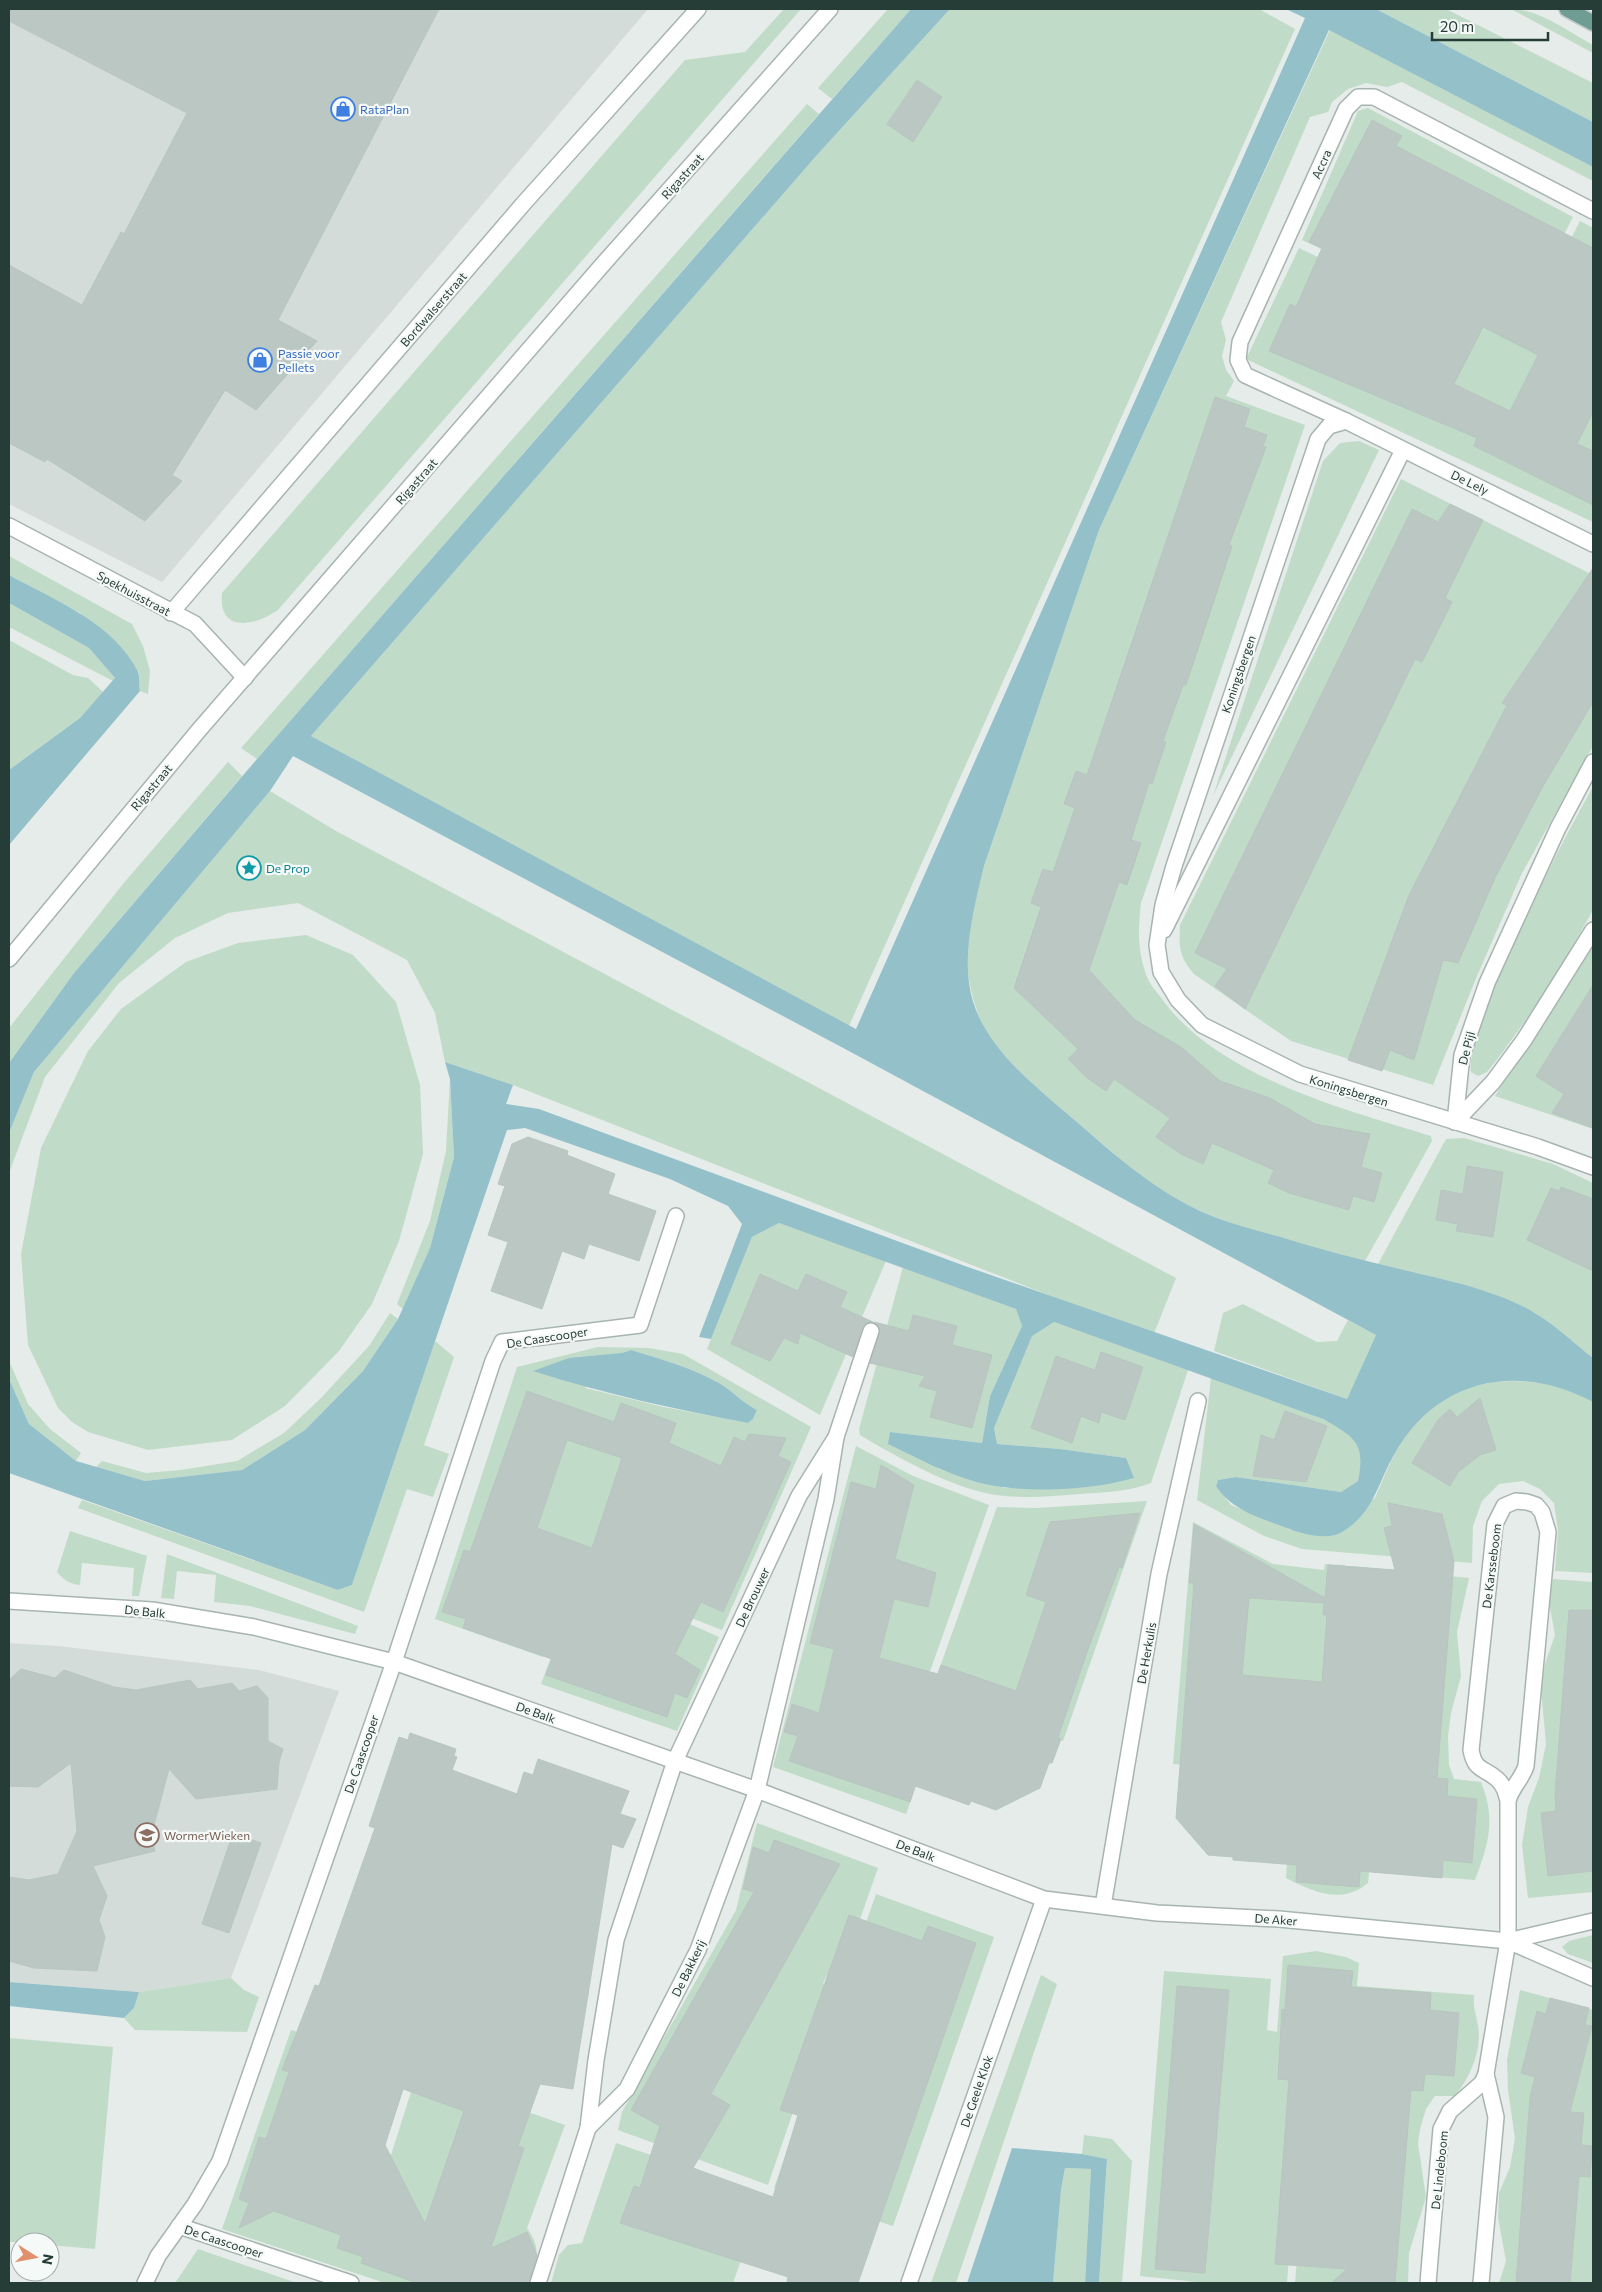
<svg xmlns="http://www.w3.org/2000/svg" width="1602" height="2292" font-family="Commissioner,sans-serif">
<rect width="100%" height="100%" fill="#e5ece9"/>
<!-- built -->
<g fill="#d3dcd8">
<path d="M9,9H648L162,582L9,504Z"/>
<path d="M9,1643L58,1646L259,1670L339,1691L231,1978L139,1992L9,1982Z"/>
</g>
<!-- green -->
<g fill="#c1dbc9" fill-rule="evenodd">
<path d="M784,9H801L278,610C255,626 218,634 222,593L685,60L745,52Z"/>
<path d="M888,9H911L832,99L818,88Z"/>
<path d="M950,9H1259L1295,29L848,1028L311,736L817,155Z"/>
<path d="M1376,9H1446L1593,83V122Z"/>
<path d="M1511,9C1539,9 1569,32 1593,45V53Z"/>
<path d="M1330,30L1593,167V181L1402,82L1387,87L1366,83L1348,89L1332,102L1328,112L1310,117L1221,322L1226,340L1222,356L1226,370L1234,381L1226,396L1305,425L1141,903C1138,931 1137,950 1147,977C1150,985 1157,992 1162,999C1218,1077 1344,1109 1431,1136L1432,1141L1365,1261C1309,1248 1243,1231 1192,1207C1152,1188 1119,1158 1085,1129C1055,1103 1023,1078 997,1047C983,1031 974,1006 970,985C962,947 975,903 984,866L1099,530Z"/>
<path d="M807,104L819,114L257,759L241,748Z"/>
<path d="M1368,108L1573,217L1534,293L1542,296L1580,221L1593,228V380L1559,364L1555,369L1593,388V522L1246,359L1299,248L1457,324L1462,316L1302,240L1358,111Z"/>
<path d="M1359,441L1379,450L1213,796L1323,461L1340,443Z"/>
<path d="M1401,479L1593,575V746L1522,873L1477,976L1433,1085L1291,1041L1194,974C1179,957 1179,948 1180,925Z"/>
<path d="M9,556L132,624L143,646L150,671L148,694L140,691L139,673L80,613L9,575Z"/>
<path d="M9,603L89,648L115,678L113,681L9,627Z"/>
<path d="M9,640L73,675L88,678L103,692L80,718L9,770Z"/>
<path d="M228,762L242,776L74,973L9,1063V1028L123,884Z"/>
<path d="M1593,787V910L1552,983L1502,1053L1487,1072L1478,1076L1471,1072C1463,1031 1567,831 1593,787Z"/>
<path d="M270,791L336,831L1176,1278L1153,1336L513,1085L445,1062L435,1013L407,960L298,903L228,913L175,938L119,983L45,1077L9,1173V1133L34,1072Z"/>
<path d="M306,935L353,955L396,1002L420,1085L423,1154L399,1241L372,1304L339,1351L285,1406L232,1440L148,1450L88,1432L72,1422L58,1408L28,1345L21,1254L41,1148L88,1051L121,1009L186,962L238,943Z"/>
<path d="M1593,937V1129L1495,1096Z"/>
<path d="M450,1079L454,1157L430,1248L403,1309L397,1304L430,1221L446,1151Z"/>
<path d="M1464,1138L1553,1164L1593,1183V1358L1537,1314L1491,1293L1453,1282L1378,1264L1446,1139Z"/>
<path d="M779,1223L886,1261L820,1415L707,1349L752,1237Z"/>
<path d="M903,1267L1016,1309L1022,1326L990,1396L982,1443L890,1432L939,1469L976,1482L1006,1488L1126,1458L1060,1449L997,1444L994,1428L1032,1335L1054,1322L1188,1370L1151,1483C1127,1492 1105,1492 1080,1494C1052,1496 1024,1499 996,1495C953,1489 897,1457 860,1435L859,1429Z"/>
<path d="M1243,1304L1317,1342L1337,1341L1348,1320L1376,1335L1347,1399L1214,1351L1223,1313Z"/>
<path d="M390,1313L398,1319L363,1371L305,1430L242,1470L145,1481L96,1467L102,1461L146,1473L181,1470L237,1461L284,1433L321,1398L369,1346Z"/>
<path d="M435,1341L454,1357L424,1445L449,1454L433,1497L407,1489L364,1612L78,1508L82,1500L338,1590L352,1585Z"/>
<path d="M598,1347L649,1348L683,1354L811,1427L722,1630L686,1616L683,1621L719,1637L677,1731L541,1684L581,1576L605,1555L582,1548L543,1657L435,1619L517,1367ZM631,1350C661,1359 692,1368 719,1383C733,1391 741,1402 757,1410L753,1419L748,1423L664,1407L585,1388L622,1353Z"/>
<path d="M9,1361L28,1404L50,1429L81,1453L76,1461L29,1424L9,1379Z"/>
<path d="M1211,1378C1237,1387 1339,1419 1352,1437C1363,1451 1362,1464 1358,1481L1341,1492L1236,1477L1218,1480L1216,1486L1231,1505L1291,1530L1375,1498C1387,1470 1398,1441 1420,1419C1466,1371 1539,1372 1593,1402V1573L1555,1571L1558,1531L1554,1503L1540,1489L1523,1481L1499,1484L1482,1501L1473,1526L1472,1563L1302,1549L1264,1536L1197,1500Z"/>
<path d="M856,1446L913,1476L989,1505L923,1691L944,1708L906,1814L773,1767Z"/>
<path d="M1147,1501L1063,1741L930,1695L997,1507L1037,1508Z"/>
<path d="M1193,1522L1273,1564L1324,1570L1325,1564L1345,1565L1329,1747L1337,1748L1352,1566L1469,1578L1457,1632L1461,1676L1451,1713L1448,1736L1449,1765L1454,1779L1481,1782C1496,1819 1489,1843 1475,1880L1369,1872L1368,1883C1342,1905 1313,1892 1286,1878L1293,1774L1173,1764Z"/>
<path d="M70,1531L147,1556L139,1596H132L134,1568L82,1563L80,1585C69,1584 63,1579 57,1572Z"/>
<path d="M167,1554L358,1626L355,1634L250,1606L214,1602L216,1575L177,1571L174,1599L161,1598Z"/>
<path d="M1553,1579L1593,1582V1892L1528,1898L1522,1845L1528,1807L1539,1778L1546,1744L1541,1689L1545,1664L1555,1635L1548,1597Z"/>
<path d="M757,1823L878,1868L839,1979L827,1975L823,1983L834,1992L768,2185L618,2130L622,2112L736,1910Z"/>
<path d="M876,1894L994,1937L893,2226L774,2188Z"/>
<path d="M1593,1935V1963L1568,1954L1562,1947L1569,1941Z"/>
<path d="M1316,1951L1346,1957L1359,1963L1357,1986L1474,1995C1473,2009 1476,2013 1478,2026C1482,2051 1470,2077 1455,2096H1435L1426,2109L1420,2129L1418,2144L1426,2197L1409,2253L1408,2283H1295L1311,2080H1302L1287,2283H1206L1140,2276L1164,1971L1271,1979L1267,2030L1277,2032L1283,1956Z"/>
<path d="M1041,1975L1057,1984L956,2283H931Z"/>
<path d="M231,1978L244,1990L259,1997L247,2032L135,2030L124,2018L134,2008L139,1992Z"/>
<path d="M1520,1990L1593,2010V2283H1499L1506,2261L1498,2218L1499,2193L1510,2167L1515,2138L1508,2090L1507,2060Z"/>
<path d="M291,2030L410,2070L382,2152L391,2155L417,2073L565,2125L527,2228C543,2252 536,2257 527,2283H385L222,2229Z"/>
<path d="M9,2038L113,2047L95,2249L50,2245V2242H9Z"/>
<path d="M1084,2135L1112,2139L1132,2161L1122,2283H1099L1107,2159L1082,2154Z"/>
<path d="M616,2143L764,2194L733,2283H551L559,2255L568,2245L582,2243Z"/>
<path d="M1065,2168L1091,2169L1085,2283H1053L1061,2190Z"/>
<path d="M198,2249L297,2283H175Z"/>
</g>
<!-- water -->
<g fill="#94c0ca">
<path d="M911,9H950L817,155L311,736L856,1029L1305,18L1286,9H1376L1593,122V167L1329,30L1099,530L984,866C975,904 964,944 969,983C976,1038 1025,1078 1064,1111C1104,1145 1143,1182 1190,1206C1217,1220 1247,1228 1277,1236C1319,1249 1361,1260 1404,1270C1449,1281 1498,1290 1538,1315C1557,1327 1575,1344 1593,1358V1402C1519,1362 1436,1378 1394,1455C1377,1484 1374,1513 1342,1532C1325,1542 1296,1532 1279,1525C1255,1516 1231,1509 1216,1486L1218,1480L1236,1477L1341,1492L1358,1481C1366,1442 1354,1437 1323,1419L1054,1322L1032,1336L994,1428L997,1444L1060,1449L1126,1458L1134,1478C1088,1491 1022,1494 976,1482C945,1473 917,1458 888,1444L890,1432L982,1443L990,1396L1022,1326L1016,1309L779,1223L752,1237L711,1339L699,1337L742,1224L728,1206L670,1179L525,1128L507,1130L352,1585L338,1590L9,1473V1379L29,1424L76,1461L145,1481L242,1470L305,1430L363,1371L398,1319L430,1248L454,1157L450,1079L445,1062L513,1085L506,1104L539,1109L965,1266L1347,1399L1376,1335L847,1050L293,756L270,791L34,1072L9,1133V1063L74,973L257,759Z"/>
<path d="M9,575C54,600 114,623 138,672C140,677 139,685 140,691L9,845V770L80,718L115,678L89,648L9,603Z"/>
<path d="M631,1350C661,1359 692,1368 719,1383C733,1391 741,1402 757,1410L753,1419L748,1423C675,1409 604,1394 533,1371L569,1358L622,1353Z"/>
<path d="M9,1982L139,1992L134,2008L124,2018L9,2006Z"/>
<path d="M1012,2148L1082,2154L1107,2159L1099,2283H1085L1091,2169L1065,2168L1061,2190L1053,2283H967Z"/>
</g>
<!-- building -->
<g fill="#bac7c2" stroke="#b8c5c0" fill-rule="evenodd">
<path d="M9,9H439L278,320L317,341L256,410L225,390L172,475L182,481L145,521L47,459L45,462L9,443V265L82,305L121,232L124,234L187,113L9,21Z"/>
<path d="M917,80L942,97L913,142L887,124Z"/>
<path d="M1372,120L1402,136L1396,146L1593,248V412L1577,444L1593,451V505L1474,446L1477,438L1269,351L1290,304L1296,307L1322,248L1309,242ZM1483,327L1538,355L1510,411L1454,384Z"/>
<path d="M1215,397L1250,409L1244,427L1267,435L1263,446L1266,447L1229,545L1232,546L1186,685H1183L1163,741L1166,742L1152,784L1149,783L1131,840L1141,843L1127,885L1119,882L1089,970L1135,1020L1181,1047L1220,1081L1270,1098L1315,1124L1370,1134L1361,1167L1382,1173L1374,1202L1353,1196L1349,1210L1289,1193L1268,1183L1274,1170L1212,1143L1203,1164L1181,1154L1156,1137L1170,1118L1114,1079L1106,1091L1086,1077L1068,1059L1078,1049L1014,988L1041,907L1031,903L1043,869L1053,872L1075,808L1064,804L1076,771L1087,775Z"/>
<path d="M1450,504L1483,520L1445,598L1452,602L1422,662L1415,659L1245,1009L1215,986L1227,969L1195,953L1412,509L1438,522Z"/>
<path d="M1593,568V702L1542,788L1495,878L1458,963L1443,960L1414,1060L1390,1050L1382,1071L1348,1060L1409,895L1507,705L1502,703Z"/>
<path d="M1593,985V1128L1552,1113L1564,1094L1536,1076Z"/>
<path d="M528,1137L568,1151L567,1155L615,1174L608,1194L656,1211L639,1261L589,1244L584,1259L562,1251L542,1309L491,1291L508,1242L488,1235L505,1186L498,1184L512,1144Z"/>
<path d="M1467,1166L1503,1172L1493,1237L1456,1231L1458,1224L1436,1220L1441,1190L1463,1194Z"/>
<path d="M1561,1187L1593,1199V1271L1527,1240L1551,1188L1559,1191Z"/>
<path d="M760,1274L798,1291L806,1274L847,1292L840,1307L873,1322L865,1324L862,1328L853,1357L800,1333L798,1344L784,1338L770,1361L731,1344Z"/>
<path d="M913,1315L957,1326L952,1345L992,1355L972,1428L930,1417L937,1391L919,1386L925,1376L870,1363L880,1333L878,1325L874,1322L909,1331Z"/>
<path d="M1101,1352L1143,1367L1125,1420L1101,1412L1099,1423L1081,1416L1072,1443L1031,1428L1056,1356L1095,1370Z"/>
<path d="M527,1391L614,1422L621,1403L676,1423L669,1443L721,1466L734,1437L745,1442L749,1434L786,1438L778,1456L791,1462L723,1612L701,1602L675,1654L700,1670L687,1698L675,1693L667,1717L546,1675L552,1659L463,1628L466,1619L442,1612L464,1550L470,1552ZM567,1440L622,1458L592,1548L537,1528Z"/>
<path d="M1480,1398L1496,1450L1480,1455L1458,1472L1450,1486L1412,1463L1438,1420L1450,1409L1457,1417Z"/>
<path d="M1285,1411L1327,1426L1306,1482L1253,1476L1261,1435L1274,1440Z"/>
<path d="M881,1465L914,1485L895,1559L936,1573L928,1607L894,1599L879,1658L938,1674L941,1665L1016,1691L1046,1602L1026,1595L1050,1522L1140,1513L1122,1568L1119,1567L1088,1649L1058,1737L1061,1739L1052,1763H1049L1040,1788L996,1810L971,1801L969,1805L915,1786L910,1802L789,1761L798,1736L784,1732L792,1704L819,1713L834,1649L810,1643L851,1482L876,1489Z"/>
<path d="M1388,1503L1442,1514L1454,1561L1437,1778L1448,1779L1447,1796L1477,1799L1472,1863L1443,1860L1442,1878L1360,1871L1359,1887L1296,1882L1297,1865L1233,1860V1857L1208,1855L1176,1818L1194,1583H1189L1194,1524L1325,1598L1328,1565L1395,1570L1384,1528L1392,1526ZM1249,1598L1324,1603L1323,1615H1327L1322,1682L1242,1675Z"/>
<path d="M1569,1610H1593V1871L1548,1876L1541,1813L1556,1811L1555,1795Z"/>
<path d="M21,1669L55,1678L64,1670L114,1687L136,1690L190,1680L198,1689L232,1683L239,1691L257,1686L268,1698V1741L283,1749L279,1762L277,1789L196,1799L169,1769L151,1836L155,1851L93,1866L107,1896L99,1920L105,1937L97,1971L34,1968L9,1961V1877L29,1880L58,1874L77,1831L71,1763L38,1787L9,1786V1680Z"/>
<path d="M410,1733L456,1749L454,1756L457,1757L452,1770L517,1794L524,1772L533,1775L538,1759L629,1791L620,1814L636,1819L623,1848L612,1844L573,2089L540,2084L518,2146L524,2148L491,2248L527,2232L537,2255L529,2283H410L414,2282L361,2263L363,2257L337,2248L341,2235L274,2211L239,2228L249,2203L239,2199L259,2137L266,2139L289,2072L282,2070L315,1985L319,1986L375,1828L369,1826L399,1737L408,1740ZM403,2089L464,2111L425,2224L385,2145Z"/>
<path d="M233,1833L261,1843L229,1933L202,1924Z"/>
<path d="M774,1840L840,1864L711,2094L730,2105L693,2168L773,2197L798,2115L780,2110L849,1915L922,1941L928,1926L976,1943L858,2283H787L788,2277L620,2223L634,2186L640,2188L660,2126L631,2110L754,1892L743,1889L753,1847L769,1853Z"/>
<path d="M1288,1965L1353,1971L1351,1987L1431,1993L1430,2010L1459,2013L1454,2076L1425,2074L1423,2091L1411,2090L1395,2283H1331L1347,2269L1275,2264L1289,2080L1278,2079L1282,2009L1285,2010Z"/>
<path d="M1177,1986L1229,1990L1205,2273L1155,2269Z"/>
<path d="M1550,1998L1589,2008L1585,2025L1592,2026L1570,2112L1584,2113L1581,2145L1592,2146L1590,2177L1579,2176L1570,2283H1516L1530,2097L1535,2077L1521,2073L1537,2011L1546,2014Z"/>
</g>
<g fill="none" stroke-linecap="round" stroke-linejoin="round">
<!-- minor casing -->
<g stroke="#a8b4b0" stroke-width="18">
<g id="minor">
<path d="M1593,211L1374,97H1358L1346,109L1240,342L1238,360L1245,375L1346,421L1593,544"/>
<path d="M1346,421L1329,426L1318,439L1174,866L1163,905L1157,945L1161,972L1178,1000L1202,1025L1300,1074L1538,1147L1593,1167"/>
<path d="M9,526L195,624L245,678"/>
<path d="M171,613L524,203L698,9"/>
<path d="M1164,930L1403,450"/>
<path d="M9,959L199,730L604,263L830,9"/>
<path d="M1455,1122L1462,1055L1487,983L1558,828L1593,762"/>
<path d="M1455,1122L1493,1082L1524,1040L1593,930"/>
<path d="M9,1601L152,1610L254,1627L394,1662L757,1790L1044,1899L1157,1913L1279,1919L1508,1941L1593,1978"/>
<path d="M1103,1906L1159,1574L1198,1401"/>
<path d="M1508,1941L1593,1921"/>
<path d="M588,2128L627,2089L698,1950L757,1790L826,1499L836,1437L871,1331"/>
<path d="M179,2226L351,2283"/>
<path d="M145,2283L158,2256L195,2204L220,2161L394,1662L493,1361L502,1342L640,1325L676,1216"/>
<path d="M538,2283L588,2128L596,2060L616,1940L675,1761L799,1496L836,1437"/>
<path d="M909,2283L1044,1899"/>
<path d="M1428,2283L1441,2129L1450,2111L1482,2083L1486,2074"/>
<path d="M1481,2283L1496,2117L1486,2074L1508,1941V1801C1511,1788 1522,1779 1526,1766L1548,1532L1542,1512L1536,1505L1527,1502L1516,1501L1504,1506L1495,1524L1471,1750C1475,1772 1484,1767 1497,1779C1504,1785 1506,1793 1508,1801"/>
</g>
</g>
<!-- major casing -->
<g stroke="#c2c8c7" stroke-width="18">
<path id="major" d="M1567,9L1593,23"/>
</g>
<!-- minor -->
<use href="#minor" stroke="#fff" stroke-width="15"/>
<!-- major -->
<use href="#major" stroke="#6f9c93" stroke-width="15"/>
</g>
<!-- icons -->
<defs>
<g id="shop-ring" transform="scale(1.25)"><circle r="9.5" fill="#f5f9f7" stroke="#3f7fe0" stroke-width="1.5"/><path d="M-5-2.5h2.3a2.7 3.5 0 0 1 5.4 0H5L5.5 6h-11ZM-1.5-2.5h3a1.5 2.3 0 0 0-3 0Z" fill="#3f7fe0"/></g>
<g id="sight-ring" transform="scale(1.25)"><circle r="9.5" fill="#f5f9f7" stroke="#0f9aa8" stroke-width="1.5"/><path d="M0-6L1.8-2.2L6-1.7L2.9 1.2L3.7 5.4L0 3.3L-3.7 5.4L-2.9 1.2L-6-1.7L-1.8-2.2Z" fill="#0f9aa8"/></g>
<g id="school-ring" transform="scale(1.25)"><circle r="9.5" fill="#f5f9f7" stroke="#8d6e63" stroke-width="1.5"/><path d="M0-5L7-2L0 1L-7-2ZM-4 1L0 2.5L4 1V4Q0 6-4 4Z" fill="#8d6e63"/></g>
</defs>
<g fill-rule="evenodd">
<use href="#shop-ring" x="343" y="109"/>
<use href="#shop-ring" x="260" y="360"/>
<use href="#sight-ring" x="249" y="868"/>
<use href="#school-ring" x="147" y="1835"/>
</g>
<g text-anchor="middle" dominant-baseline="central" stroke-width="4.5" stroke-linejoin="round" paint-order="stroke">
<!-- shop labels -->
<g font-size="12" fill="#366cbe" stroke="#f5f9f7" text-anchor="start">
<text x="360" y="109">RataPlan</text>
<text x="278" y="353">Passie voor<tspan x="278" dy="14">Pellets</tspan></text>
</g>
<!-- street labels -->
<g font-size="12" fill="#263c37" stroke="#f5f9f7">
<text transform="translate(1321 164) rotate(-66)">Accra</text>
<text transform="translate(682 176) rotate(-48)">Rigastraat</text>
<text transform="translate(433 309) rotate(-49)">Bordwalserstraat</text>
<text transform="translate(416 481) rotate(-49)">Rigastraat</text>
<text transform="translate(1470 482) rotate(26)">De Lely</text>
<text transform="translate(134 593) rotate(28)">Spekhuisstraat</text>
<text transform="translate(1238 674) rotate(-71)">Koningsbergen</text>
<text transform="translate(151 787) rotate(-50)">Rigastraat</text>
<text transform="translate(1466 1048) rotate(-75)">De Pijl</text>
<text transform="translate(1349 1090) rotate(17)">Koningsbergen</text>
<text transform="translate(547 1337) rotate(-9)">De Caascooper</text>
<text transform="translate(1491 1566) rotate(-83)">De Karsseboom</text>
<text transform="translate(752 1597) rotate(-65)">De Brouwer</text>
<text transform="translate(145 1611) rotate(6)">De Balk</text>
<text transform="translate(1146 1653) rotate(-80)">De Herkulis</text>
<text transform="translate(536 1712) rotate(20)">De Balk</text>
<text transform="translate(361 1754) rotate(-71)">De Caascooper</text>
<text transform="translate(916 1850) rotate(21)">De Balk</text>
<text transform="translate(1276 1919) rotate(4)">De Aker</text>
<text transform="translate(688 1968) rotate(-64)">De Bakkerij</text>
<text transform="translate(976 2091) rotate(-71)">De Geele Klok</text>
<text transform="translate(1439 2170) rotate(-84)">De Lindeboom</text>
<text transform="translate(224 2241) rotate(18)">De Caascooper</text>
</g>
<!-- culture labels -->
<g font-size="12" fill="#0d838f" stroke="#f5f9f7" text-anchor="start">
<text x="266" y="868">De Prop</text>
</g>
<!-- education labels -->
<g font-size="12" fill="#785e54" stroke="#f5f9f7" text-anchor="start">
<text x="164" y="1835">WormerWieken</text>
</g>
</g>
<!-- border -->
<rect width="1602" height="2292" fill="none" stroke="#263c37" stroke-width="20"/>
<!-- north arrow -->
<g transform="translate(35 2257) rotate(101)"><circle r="24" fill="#f5f9f7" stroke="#a2adaa"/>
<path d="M0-4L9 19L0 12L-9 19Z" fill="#e28f6e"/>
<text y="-8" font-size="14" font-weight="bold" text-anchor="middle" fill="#263c37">N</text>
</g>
<!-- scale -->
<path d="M1432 32v8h116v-8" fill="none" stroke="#263c37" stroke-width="2.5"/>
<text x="1440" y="32" font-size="15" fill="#263c37" stroke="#f5f9f7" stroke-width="4" paint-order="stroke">20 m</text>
</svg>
